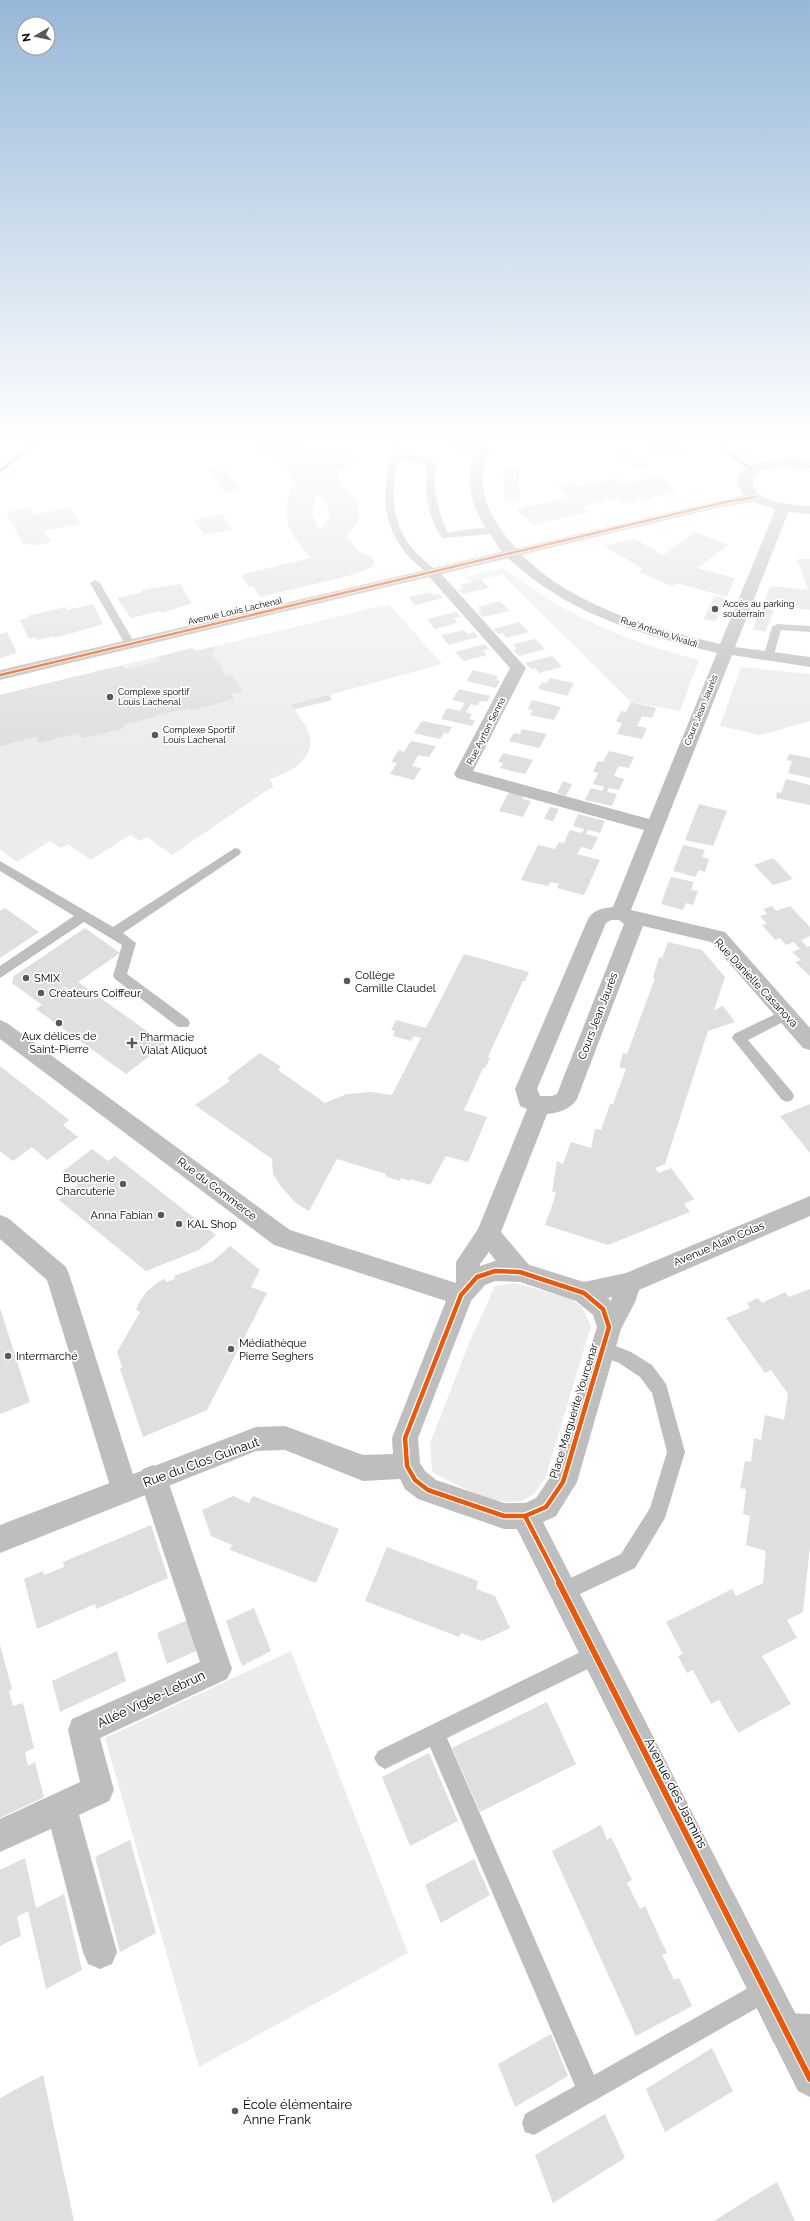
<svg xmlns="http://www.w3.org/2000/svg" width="810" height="2221" font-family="Raleway,sans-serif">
<rect width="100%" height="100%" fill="#fff"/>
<!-- green -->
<g fill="#ececec">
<path d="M714,438H737L754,450L736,454Z"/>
<path d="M504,568C565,616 624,641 699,660L680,711L631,702L503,575L470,581L465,577Z"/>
<path d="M389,604L442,664L329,695L332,700L295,709C299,717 306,724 309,734C317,759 289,773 270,779L274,788L269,789L172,855L147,837L140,841L130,835L91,860L68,844L61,848L50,841L17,862L0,850V695L192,648L195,651Z"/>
<path d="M741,667L810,674V721L760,735L720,726Z"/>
<path d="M515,1283L569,1298L582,1307L591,1326L546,1476C542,1482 537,1492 531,1496C505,1515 457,1484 432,1472L430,1443L469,1343L495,1286Z"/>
<path d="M291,1651L408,1953L199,2067L105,1738Z"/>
</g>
<!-- building -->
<g fill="#dfdfdf" fill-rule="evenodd">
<path d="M193,438H294L322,453L339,451L352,455L355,459L353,464L337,470L340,485L352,495L359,508V520L346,536L358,551L371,556L374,561L372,567L356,574L260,597L253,586L249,587L241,576H245L243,574L311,558L296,540L288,525L286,506L293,485L291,473L281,461L263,451L243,446ZM316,494L325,501L330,513L326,523L318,530L312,512Z"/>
<path d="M527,438H562L553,448L523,442Z"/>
<path d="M660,438H676L691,449L655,457L639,444L662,439Z"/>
<path d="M629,452L649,467L637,470L617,454Z"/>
<path d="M221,465L237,486L240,490L225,493L206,468Z"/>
<path d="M506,466L520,467L518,485L520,498L506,500L503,479Z"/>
<path d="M658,476L677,491L623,504L617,498L582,506L588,512L533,525L516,509L569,498L557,487L574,484L577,487L617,478L623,484Z"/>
<path d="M70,507L80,524L43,531L52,542L36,545L23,544L6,512L30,508L34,515Z"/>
<path d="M222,514L233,530L204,535L194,520Z"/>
<path d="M695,532L729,545L697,568L735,578L727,597L677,583L672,586L639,572L643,569L604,546L635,539L663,555Z"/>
<path d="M797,559H810V610L763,604L770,586L808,590Z"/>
<path d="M481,579L489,588L462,594L458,590L463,588L460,585Z"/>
<path d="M180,584L192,603L162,613L160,611L131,618L117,598L143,592L141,590Z"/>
<path d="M430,592L433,595L439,594L443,598L415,605L408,597Z"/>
<path d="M714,596L726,598L716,621L704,619Z"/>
<path d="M500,601L509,611L483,617L478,612L481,611L478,607Z"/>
<path d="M93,604L103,624L55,638V636L37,640L36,637L29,639L20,620L28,618L27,616L48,611L66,607L67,610Z"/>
<path d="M762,607L774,610L765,632L753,629Z"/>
<path d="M456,612L460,617L454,618L457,623L435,629L427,619Z"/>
<path d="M519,622L529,632L507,638L502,633L498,634L493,629Z"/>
<path d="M464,630L468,634L474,632L478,637L449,645L441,635Z"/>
<path d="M7,632L17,653L0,658V634Z"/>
<path d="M535,639L545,649L519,656L513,650L517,649L513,644Z"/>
<path d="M485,644L489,649L483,651L487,655L464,661L455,652Z"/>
<path d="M213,647L216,651L211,652L226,676L232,675L243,691L231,694L234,699L190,711L189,708L123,725L125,728L83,738L80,733L39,743L36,737L0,746V695L106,669L123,666L125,669L161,661L158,657L192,648L195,651Z"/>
<path d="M552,656L562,667L539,673L535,668L531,669L525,663Z"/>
<path d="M473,670L498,676L496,680L500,681L496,688L466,681Z"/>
<path d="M550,678L574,683L567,696L538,689L542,682L547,683Z"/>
<path d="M459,689L490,696L487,702L480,701L477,706L471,704L466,712L472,714L469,719L475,720L472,726L441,719L447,708L460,711L465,703L452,700Z"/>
<path d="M329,695L332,700L295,709L291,705Z"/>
<path d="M532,700L561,707L554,720L530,715L533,710L528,709Z"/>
<path d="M631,702L656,708L652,718L642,716L637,726L647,728L642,739L617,734L622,723L616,721L621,711L626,712Z"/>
<path d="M422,721L452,727L448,734L444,733L440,739L414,733Z"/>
<path d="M522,729L547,734L539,748L509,741L514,733L520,734Z"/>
<path d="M411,741L436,746L429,757L418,755L412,766L421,768L414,780L390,774L397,763L391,762L399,750L404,752Z"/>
<path d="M609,751L634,757L629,768L619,766L616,771L614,776L624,779L619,790L609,788L607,792L617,794L612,806L585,800L591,788L602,791L604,787L593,784L598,773L593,772L598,761L603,762Z"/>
<path d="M503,753L533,760L525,774L500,768L503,763L498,762Z"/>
<path d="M789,754L810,758V778L788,773L792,761L787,760Z"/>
<path d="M786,779L810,785V805L776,798L777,792L781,793Z"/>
<path d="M563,781L572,784L566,796L557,793Z"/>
<path d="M509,792L524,795L523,799L531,801L523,817L499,811Z"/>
<path d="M699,804L727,811L713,846L685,840Z"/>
<path d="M550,807L559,809L553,821L544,819Z"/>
<path d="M578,814L605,821L600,833L588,830L586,834L598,837L592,850L581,847L577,854L600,860L584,895L557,888L559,884L550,882L548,886L521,880L538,845L555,849L559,842L564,843L570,830L582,833L584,829L573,826Z"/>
<path d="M683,845L705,850L702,857L709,859L705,872L699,870L695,877L673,871Z"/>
<path d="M773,858L793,879L773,885L754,865Z"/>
<path d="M671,877L694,882L691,890L698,891L693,905L686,903L683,910L661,904Z"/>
<path d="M772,906L776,911L790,906L810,927V936L801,940L807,947L810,946V976L795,962L801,960L792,952L800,949L797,946L794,942L786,945L780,938L775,940L762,925L767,924L760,916L767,914L763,909Z"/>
<path d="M5,908L39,932L0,958V911Z"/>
<path d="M85,928L120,953L78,982L165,1044L126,1074L36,1009L42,1005L12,983L14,976Z"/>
<path d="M668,942L702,950L725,977L714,1010L723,1006L735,1022L708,1031L665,1164L655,1168L659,1173L671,1168L694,1199L684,1204L690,1212L608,1245L545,1225L554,1200L556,1192H552L557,1161L563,1164L571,1142L591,1148L595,1129L601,1130L610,1104H613L626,1069L619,1067L623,1053L627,1054L655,978H653L659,957L662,958Z"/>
<path d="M464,954L529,972L525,981H523L488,1057L490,1058L485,1068H483L464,1110L487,1117L468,1162L446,1156L430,1185L411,1179L410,1181L401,1178L400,1181L385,1176L386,1174L337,1159L309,1211L297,1204L281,1187L273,1174L272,1159L195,1105L230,1081L227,1078L260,1053L281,1067L278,1070L325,1103L347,1094L370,1092L392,1095L421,1038L414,1036L411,1041L393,1036L395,1031L391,1030L396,1020L426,1028Z"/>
<path d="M0,1066L69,1120L63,1125L78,1137L47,1160L32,1147L13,1161L0,1151Z"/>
<path d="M810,1104V1153L780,1116Z"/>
<path d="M92,1149L108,1161L115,1156L216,1235L199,1250L146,1271L59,1200L78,1185L62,1172Z"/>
<path d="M230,1246L260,1270L251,1287L267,1293L207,1410L143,1437L120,1369L122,1367L117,1352L140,1312L136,1310L138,1304L147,1291L160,1281L165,1279L166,1282L175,1279L174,1276L213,1261Z"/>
<path d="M810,1289V1546L803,1612L787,1620L797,1638L762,1656L791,1704L738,1733L719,1700L711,1704L693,1670L687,1673L678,1656L683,1654L666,1622L732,1589L736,1596L763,1583L766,1551L746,1545L750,1516L743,1514L746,1489L740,1488L745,1461L751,1462L754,1438L761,1440L765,1415L784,1420L788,1394L771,1370L765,1373L726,1318L750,1308L747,1303L758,1298L762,1303L785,1292L789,1297Z"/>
<path d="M0,1308L30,1402L0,1414Z"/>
<path d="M233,1496L249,1503L253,1496L339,1529L316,1583L230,1550L232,1545L211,1536L202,1510Z"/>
<path d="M151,1525L168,1578L96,1609L95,1604L37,1629L24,1579L43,1571L44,1575L64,1567L63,1562Z"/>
<path d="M387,1547L478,1581L476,1589L495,1596L510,1628L482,1641L461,1633L459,1637L365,1601Z"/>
<path d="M254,1608L271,1651L242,1666L226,1621Z"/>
<path d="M188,1620L198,1650L167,1664L157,1633Z"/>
<path d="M0,1645L12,1689L9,1691L13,1706L23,1703L34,1748L25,1752L28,1766L35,1762L44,1797L0,1818Z"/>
<path d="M117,1651L126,1681L60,1712L52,1681Z"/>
<path d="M547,1702L576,1764L480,1812L452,1748Z"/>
<path d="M429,1753L458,1821L410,1846L382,1777Z"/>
<path d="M601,1825L607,1840L611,1837L632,1880L627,1883L640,1909L645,1906L667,1953L662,1955L674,1980L679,1978L692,2006L636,2036L552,1851Z"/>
<path d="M130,1840L156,1933L120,1952L95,1857Z"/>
<path d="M25,1858L36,1908L64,1894L82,1970L46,1989L28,1911L17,1917L21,1936L0,1946V1870Z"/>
<path d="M474,1859L490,1895L441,1923L425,1885Z"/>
<path d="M551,2034L568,2076L515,2107L498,2064Z"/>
<path d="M712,2048L733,2091L665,2132L646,2089Z"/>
<path d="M43,2075L74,2221H0V2098Z"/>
<path d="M605,2114L625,2158L553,2203L535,2155Z"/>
<path d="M777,2182L795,2221H714L744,2202Z"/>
</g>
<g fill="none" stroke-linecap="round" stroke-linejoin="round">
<!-- service -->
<g fill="#bebebe" fill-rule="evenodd">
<path d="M398,438H406L401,454L423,456L436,465C432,489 438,511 448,533C459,531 490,524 497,531L492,534L442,538C428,517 423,490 427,466L418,461L399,459C390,490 391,523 413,549C419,557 428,563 436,570V574H428C421,567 412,561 406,553C376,517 383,477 398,438Z"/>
<path d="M95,580L100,583L135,644L134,646L130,647L125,644L90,583Z"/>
<path d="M777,624L810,626V632L781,630L773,658L772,660H764L763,658L772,627Z"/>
<path d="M235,848L239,849L241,852L239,855L123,933L136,943L127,974L188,1019L190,1023L188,1027H178L115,979L113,976L122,945L84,922L0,978V966L74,916L0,871V861L113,927Z"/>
<path d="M786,1009L791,1010L793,1014L791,1018L748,1040L792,1092L794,1096L792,1100L787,1102L782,1100L732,1038L734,1034Z"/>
<path d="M603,1341L631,1352L652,1365L666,1384L685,1452L665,1518L635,1568L563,1602L556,1599L553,1592L556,1585L621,1554L650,1508L667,1452L652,1393L640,1377L619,1363L597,1354L594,1349L597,1344Z"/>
<path d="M595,1645L602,1648L605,1655L602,1662L447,1738L594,2075L757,1983L765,1979L773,1983L777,1991L773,1999L534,2135L525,2132L522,2123L525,2114L575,2086L430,1747L385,1769L378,1765L374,1758L378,1751Z"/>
</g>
<!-- minor -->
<g fill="#bebebe" fill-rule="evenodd">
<path d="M398,438H430L480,444L484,438H496C491,451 483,462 483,477C482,498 490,514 502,531C550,600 642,626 720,644L776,508L783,504L788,505L790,508L735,647L810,657V667L732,655L631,910L725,932L810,1028V1050L803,1048L711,942L643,926L577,1099C571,1109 558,1113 547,1114L501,1232L529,1265L532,1272L529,1279C509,1286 500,1265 489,1252L480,1264V1285L477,1292L468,1296L459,1292L456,1285V1262L478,1229L527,1109L520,1106L515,1089L588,919C593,910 603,908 613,907L644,830L457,778L454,774L510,668L425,572L427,569H437L526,668L473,771L649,819L717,653C648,636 576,617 521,569C515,564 508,559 503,553C497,546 493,538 488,531C471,507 464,479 476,451L404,442ZM611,920H619L624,924L557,1094L552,1096H540L537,1089L606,923Z"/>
<path d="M0,1215L8,1218L66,1267L69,1274L138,1490L134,1499L124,1503L114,1499L47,1280L0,1239Z"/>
<path d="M153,1465L163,1469L167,1478L232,1669L227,1679L100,1738L114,1790L109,1801L79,1815L117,1952L112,1964L100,1969L88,1964L83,1952L51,1829L0,1852V1819L80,1782L68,1730L72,1719L200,1662L139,1478L143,1469Z"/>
<path d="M785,2013L810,2014V2048L785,2047L773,2042L768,2030L773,2018Z"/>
</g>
<!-- tertiary -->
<g fill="#bebebe" fill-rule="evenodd">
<path d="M794,459L810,461V469C793,466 766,463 753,476C748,503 791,505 810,506V514L782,511L753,502L721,507L0,680V670L744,495C718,464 776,459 794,459Z"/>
<path d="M0,1020L7,1023L290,1230L456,1283L468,1270L495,1261L520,1262L584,1282L626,1273L810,1196V1216L639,1290L635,1302L621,1329L577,1482L556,1516L543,1522L810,2042V2097L798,2091L517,1529H504L418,1499L405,1489L400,1479L363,1481L285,1450L256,1451L0,1553V1525L256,1427L285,1426L363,1455L393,1454L392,1438L446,1301L274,1245L0,1039ZM495,1281L520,1282L576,1301L593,1315L597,1327L551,1476L536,1498L525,1503H504L436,1480L425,1471L420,1463L418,1438L471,1301L485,1285ZM612,1297L611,1301L608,1298Z"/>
</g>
<!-- cycleway-far2 casing -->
<g stroke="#fff" stroke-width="4">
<g id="cycleway-far2">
<path d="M709,438L752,470"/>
<path d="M0,471L43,438"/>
<path d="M0,675L721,503L755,497"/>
</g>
</g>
<!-- cycleway-far1 casing -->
<g stroke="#fff" stroke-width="7">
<g id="cycleway-far1">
<path d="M495,1271L520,1272L584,1293L603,1309L609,1327L563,1482L546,1507L525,1516H504L428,1490L415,1480L407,1466L405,1438L461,1295L477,1277Z"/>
<path d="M525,1516L560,1584"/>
</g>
</g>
<!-- cycleway casing -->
<g stroke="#fff" stroke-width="8">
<path id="cycleway" d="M559,1583L810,2079"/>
</g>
<!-- cycleway-far2 -->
<use href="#cycleway-far2" stroke="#e8590c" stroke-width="2.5"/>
<!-- cycleway-far1 -->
<use href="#cycleway-far1" stroke="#e8590c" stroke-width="4.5"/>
<!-- cycleway -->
<use href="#cycleway" stroke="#e8590c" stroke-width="6"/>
</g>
<!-- sky -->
<linearGradient id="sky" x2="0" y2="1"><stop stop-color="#97b8d8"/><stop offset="0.59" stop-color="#fff"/><stop offset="1" stop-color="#fff" stop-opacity="0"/></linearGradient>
<rect width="810" height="748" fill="url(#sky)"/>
<!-- markers -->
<g fill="#595959" stroke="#fff" stroke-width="1.5">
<circle cx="715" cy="609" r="4"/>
<circle cx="110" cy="697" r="4"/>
<circle cx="155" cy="735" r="4"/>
<circle cx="26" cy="978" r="4"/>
<circle cx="347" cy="981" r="4"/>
<circle cx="41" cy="993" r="4"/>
<circle cx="59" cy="1023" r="4"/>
<path d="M130 1037h4v4h4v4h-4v4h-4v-4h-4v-4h4z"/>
<circle cx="123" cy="1184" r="4"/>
<circle cx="161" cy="1215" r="4"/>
<circle cx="179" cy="1224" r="4"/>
<circle cx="231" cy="1349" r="4"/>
<circle cx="8" cy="1356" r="4"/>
<circle cx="235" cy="2111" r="4"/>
</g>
<g text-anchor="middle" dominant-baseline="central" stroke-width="3.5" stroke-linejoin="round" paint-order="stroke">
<!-- far-poi labels -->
<g font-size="9" fill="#000" stroke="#fff" text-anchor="start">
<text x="723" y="604">Accès au parking<tspan x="723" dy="10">souterrain</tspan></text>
<text x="118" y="692">Complexe sportif<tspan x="118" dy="10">Louis Lachenal</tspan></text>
<text x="163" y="730">Complexe Sportif<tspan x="163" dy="10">Louis Lachenal</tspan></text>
</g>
<!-- far-street labels -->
<g font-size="9" fill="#000" stroke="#fff">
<text transform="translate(235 611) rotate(-13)">Avenue Louis Lachenal</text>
<text transform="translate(659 632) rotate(18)">Rue Antonio Vivaldi</text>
<text transform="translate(701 710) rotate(-68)">Cours Jean Jaurès</text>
<text transform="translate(486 731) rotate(-63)">Rue Ayrton Senna</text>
</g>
<!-- poi labels -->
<g font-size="11" fill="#000" stroke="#fff" text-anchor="start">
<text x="355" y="975">Collège<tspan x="355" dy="13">Camille Claudel</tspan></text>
<text x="34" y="978">SMIX</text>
<text x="49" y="993">Créateurs Coiffeur</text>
<text x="59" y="1036" text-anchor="middle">Aux délices de<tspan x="59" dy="13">Saint-Pierre</tspan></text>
<text x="140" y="1037">Pharmacie<tspan x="140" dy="13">Vialat Aliquot</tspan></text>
<text x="115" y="1178" text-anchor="end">Boucherie<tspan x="115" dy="13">Charcuterie</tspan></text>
<text x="153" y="1215" text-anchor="end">Anna Fabian</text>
<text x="187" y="1224">KAL Shop</text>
<text x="239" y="1343">Médiathèque<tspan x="239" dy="13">Pierre Seghers</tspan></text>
<text x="16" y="1356">Intermarché</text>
</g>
<!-- street labels -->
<g font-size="11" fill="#000" stroke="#fff">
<text transform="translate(756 983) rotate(47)">Rue Danielle Casanova</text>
<text transform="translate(598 1016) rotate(-69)">Cours Jean Jaurès</text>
<text transform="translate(217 1189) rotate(37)">Rue du Commerce</text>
<text transform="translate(719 1244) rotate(-23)">Avenue Alain Colas</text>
<text transform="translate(574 1411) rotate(-73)">Place Marguerite Yourcenar</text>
</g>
<!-- near-street labels -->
<g font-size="13" fill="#000" stroke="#fff">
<text transform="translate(201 1462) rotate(-20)">Rue du Clos Guinaut</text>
<text transform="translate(151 1699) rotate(-25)">Allée Vigée-Lebrun</text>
<text transform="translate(676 1793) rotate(63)">Avenue des Jasmins</text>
</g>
<!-- near-poi labels -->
<g font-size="13" fill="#000" stroke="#fff" text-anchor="start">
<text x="243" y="2104">École élémentaire<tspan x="243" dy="15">Anne Frank</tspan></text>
</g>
</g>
<!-- north arrow -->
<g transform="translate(36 36) rotate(261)"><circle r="19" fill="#ffffff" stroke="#999999"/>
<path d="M0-3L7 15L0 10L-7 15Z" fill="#595959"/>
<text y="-6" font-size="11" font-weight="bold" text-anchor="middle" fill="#000000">N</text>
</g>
</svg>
